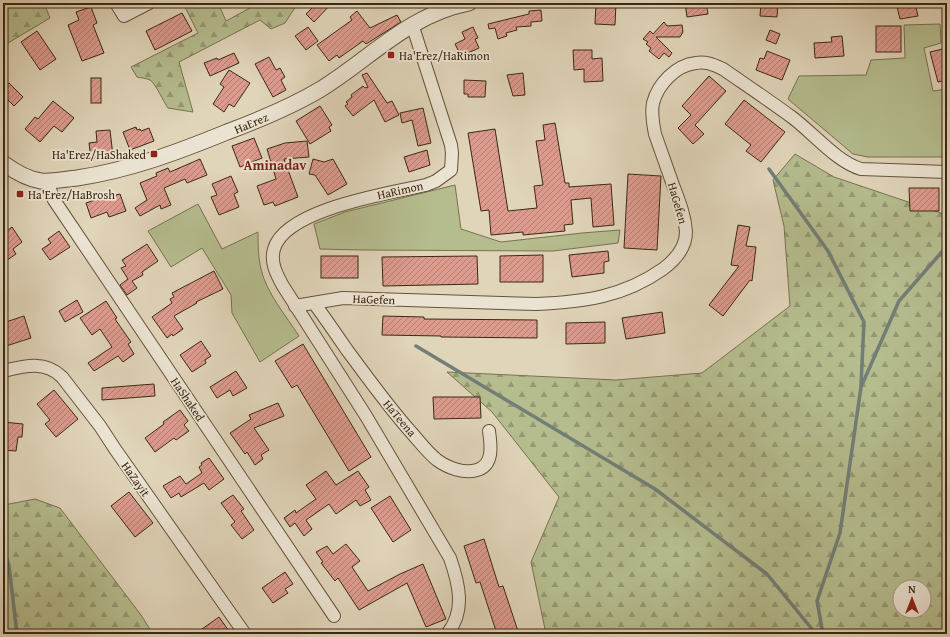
<svg xmlns="http://www.w3.org/2000/svg" width="950" height="637" font-family="'Gentium Book Plus',serif">
<defs>
<pattern id="forest-firs" width="22" height="20" patternUnits="userSpaceOnUse"><rect width="22" height="20" fill="#b5bc8e"/><path d="M5 1l3.5 6h-7zM16 11l3.5 6h-7z" fill="#949973"/></pattern>
<pattern id="building-hatch" width="6" height="6" patternUnits="userSpaceOnUse"><rect width="6" height="6" fill="#dd9b8e"/><path d="M-1 1l2-2M0 6l6-6M5 7l2-2" fill="none" stroke="#b47e73"/></pattern>
</defs>
<rect width="100%" height="100%" fill="#e0d4b9"/>
<filter id="stains"><feTurbulence type="fractalNoise" baseFrequency=".005" numOctaves="4"/><feColorMatrix values="0 0 0 0 .2 0 0 0 0 .09 0 0 0 0 .02 0 0 0 .5 -.17"/></filter>
<radialGradient id="worn" r=".72"><stop offset=".6" stop-color="#630" stop-opacity="0"/><stop offset="1" stop-color="#630" stop-opacity=".3"/></radialGradient>
<!-- green -->
<g fill="#b5bc8e" stroke="#787250">
<path d="M940,24L941,43L924,48L933,91L947,89V157H868L853,154L788,99L799,76L866,75L871,60L905,58L904,25Z"/>
<path d="M455,185L461,229L501,242L582,233L620,230L618,243L553,251L361,250L320,249L314,224L345,212Z"/>
<path d="M198,204L222,249L258,232C258,244 258,256 261,269C266,292 286,316 299,336L260,362L232,313L231,295L202,248L171,267L148,231Z"/>
</g>
<!-- forest -->
<g fill="url(#forest-firs)" stroke="#787250" fill-rule="evenodd">
<path d="M3,3H44L50,18L3,46Z"/>
<path d="M183,3H218L226,21L259,3H298L285,23L271,29L260,20L179,62L193,112L168,108C163,101 156,84 150,80C146,78 141,78 137,77L131,67L198,33Z"/>
<path d="M795,154L834,177L947,215V634H546L531,562L559,497L492,412L447,372L616,380L702,373L790,306L784,226L773,180ZM900,587H924V611H900Z"/>
<path d="M35,499L60,508L141,615L153,634H3V506L4,505Z"/>
</g>
<g fill="none" stroke-linecap="round" stroke-linejoin="round">
<!-- stream -->
<g stroke="#727e76" stroke-width="3.5">
<path d="M769,169L828,251L864,322L861,385"/>
<path d="M416,346L655,489L767,574L816,634"/>
<path d="M3,546L9,566L17,634"/>
<path d="M823,634L817,601L840,533L861,387L899,301L947,246"/>
</g>
</g>
<!-- building -->
<g fill="url(#building-hatch)" stroke="#3c2813">
<path d="M317,3H332L314,22L306,14Z"/>
<path d="M596,3H616L615,25L595,24Z"/>
<path d="M685,3H706L708,14L687,17Z"/>
<path d="M761,3H778L777,17L760,16Z"/>
<path d="M896,3H915L918,16L900,19Z"/>
<path d="M91,7L97,23L93,25L104,53L82,61L68,25L79,20L76,12Z"/>
<path d="M541,10L542,21L531,22V26L516,27L517,30L506,33L507,36L498,39L495,28L489,29L488,24L529,14V11Z"/>
<path d="M357,11L370,28L397,15L401,22L366,44L363,41L339,58L337,55L329,61L317,45L352,20L350,17Z"/>
<path d="M182,13L192,31L155,50L146,31Z"/>
<path d="M664,22L667,26L682,25L683,32L680,37H656L672,53L669,57L664,53L659,59L649,51L651,48L646,44L648,42L643,39L650,31L653,34Z"/>
<rect x="876" y="26" width="25" height="26"/>
<path d="M308,27L318,41L306,50L295,36Z"/>
<path d="M473,27L478,38L475,39L479,48L461,56L455,44L465,39L462,32Z"/>
<path d="M770,30L780,34L776,44L766,40Z"/>
<path d="M37,31L56,59L40,70L21,42Z"/>
<path d="M842,36L844,56L815,58L814,43L832,42L831,37Z"/>
<path d="M947,48V80L938,82L930,52Z"/>
<path d="M573,50H592V59L602,58L603,81L584,82V69L574,70Z"/>
<path d="M767,51L790,60L782,80L756,70L760,58L764,59Z"/>
<path d="M234,53L239,63L210,76L204,63L217,58L218,60Z"/>
<path d="M269,57L276,70L280,68L285,77L281,80L286,90L273,97L255,64Z"/>
<path d="M229,70L250,83L234,107L229,104L224,112L213,104L224,87L220,84Z"/>
<path d="M367,73L387,103L392,101L399,115L385,122L374,100L353,116L345,106L348,104L346,102L352,97L351,95L363,86L365,88L368,87L362,75Z"/>
<path d="M523,73L525,95L513,96L507,75Z"/>
<path d="M709,76L726,91L695,125L704,134L693,144L678,128L691,115L682,106Z"/>
<rect x="91" y="78" width="10" height="25"/>
<path d="M464,80L486,81L485,97H468V94H464Z"/>
<path d="M9,83L23,97L14,106L3,95V89Z"/>
<path d="M744,100L785,132L761,162L746,151L751,145L725,124Z"/>
<path d="M53,101L74,118L62,132L54,126L40,142L25,129L35,117L38,119Z"/>
<path d="M320,106L332,125L329,127L331,131L310,144L296,121Z"/>
<path d="M423,108L431,143L418,146L412,120L402,123L400,113Z"/>
<path d="M555,123L565,183H569V187L611,184L614,225L593,227L591,198L571,200L573,224L564,225L565,231L523,235V232L491,235L489,210L481,211L468,133L495,129L508,211L537,208L534,186L543,185L536,141L545,140L543,125Z"/>
<path d="M136,127L137,130L140,129L141,131L149,128L154,141L130,150L123,132Z"/>
<path d="M110,130L113,156L91,159L89,143L97,142L96,131Z"/>
<path d="M254,138L262,158L240,167L232,146Z"/>
<path d="M307,141L309,157L284,159L298,197L275,206L273,202L264,205L257,186L276,179L267,149L285,143Z"/>
<path d="M427,150L430,165L409,172L404,157Z"/>
<path d="M200,159L207,175L187,183L185,179L164,188L171,205L161,209L160,205L140,216L135,208L147,200L140,183L157,176L156,173L168,168L170,172Z"/>
<path d="M313,159L324,162L333,159L347,184L328,195L315,175L309,174Z"/>
<path d="M628,174L661,176L657,250L624,248Z"/>
<path d="M231,176L238,192L234,194L239,207L219,215L211,197L217,195L212,184Z"/>
<path d="M909,188H939V211H910Z"/>
<path d="M111,192L112,196L120,194L126,211L109,217L107,212L91,218L86,203L100,198V196Z"/>
<path d="M738,225L750,227L746,246L756,247L752,281L750,280L723,316L709,305L739,266L731,265Z"/>
<path d="M12,227L22,242L13,249L16,254L3,263V234Z"/>
<path d="M59,231L70,247L50,260L42,249L51,243L48,239Z"/>
<path d="M147,244L158,261L142,272L143,275L132,281L137,288L127,295L120,285L128,279L121,268L126,266L122,260Z"/>
<path d="M608,251L609,261L604,262V273L572,277L569,255Z"/>
<path d="M543,255V282H500V256Z"/>
<rect x="321" y="256" width="37" height="22"/>
<path d="M477,256L478,284L383,286L382,257Z"/>
<path d="M214,271L223,289L196,302L197,303L174,316L183,329L173,336L172,334L167,338L152,317L172,303L170,299L174,297L172,293Z"/>
<path d="M77,300L83,312L65,322L59,311Z"/>
<path d="M106,301L117,318L115,319L131,342L128,344L134,354L123,362L118,356L94,371L88,363L112,347L100,329L92,335L80,318Z"/>
<path d="M662,312L665,333L626,339L622,318Z"/>
<path d="M24,316L31,338L3,347V323Z"/>
<path d="M383,316L424,317V319L537,320V338L441,337V336L382,335Z"/>
<path d="M605,322V343L566,344V323Z"/>
<path d="M201,341L211,356L205,360L206,363L192,372L180,355Z"/>
<path d="M303,344L371,457L349,471L297,385L292,388L275,361Z"/>
<path d="M236,371L247,388L233,396L230,390L217,398L210,387Z"/>
<path d="M154,384L155,396L102,400V388Z"/>
<path d="M54,390L78,419L56,437L45,424L50,420L37,404Z"/>
<path d="M433,397H480L481,418L434,419Z"/>
<path d="M278,403L284,416L254,428L269,450L261,455L263,459L255,465L247,452L245,454L230,433L251,419L249,415Z"/>
<path d="M180,410L188,421L184,425L189,431L176,440L174,438L155,452L145,438L164,424L163,422Z"/>
<path d="M3,422L23,424L22,437H18L16,451L3,450Z"/>
<path d="M209,458L224,479L209,490L204,483L181,497L179,493L171,498L163,486L180,476L186,484L202,473L199,467L202,465L201,463Z"/>
<path d="M326,471L336,485L358,471L369,487L365,490L371,500L360,506L356,500L336,514L329,504L306,520L312,529L304,536L295,523L290,527L284,518L295,510L296,513L316,499L306,485Z"/>
<path d="M129,492L153,523L135,537L111,506Z"/>
<path d="M233,495L244,509L241,511L254,530L242,539L231,525L235,522L221,503Z"/>
<path d="M390,496L411,530L393,542L371,508Z"/>
<path d="M484,539L499,587L503,586L519,634H497L480,582L476,583L464,546Z"/>
<path d="M346,544L360,561L352,567L368,591L400,574L423,564L446,619L426,627L407,583L359,610L338,578L335,581L321,563L323,562L316,552L327,546L333,554Z"/>
<path d="M285,572L293,584L285,589L288,593L273,603L262,588Z"/>
<path d="M219,617L231,634H195Z"/>
</g>
<g fill="none" stroke-linecap="round" stroke-linejoin="round">
<!-- minor casing -->
<g stroke="#65533c" stroke-width="14">
<g id="minor">
<path d="M116,3L124,16L149,3"/>
<path d="M412,24L451,145L452,153L451,170L436,181L426,185C390,193 285,209 274,249C270,263 277,275 283,286L366,416L450,558C459,584 466,611 447,634"/>
<path d="M47,181L54,200L334,616"/>
<path d="M314,303C325,318 336,334 347,350C368,378 387,405 410,431C419,441 427,452 437,460C448,468 464,474 477,470C494,465 491,445 489,431"/>
<path d="M295,306L343,298L536,304C584,302 623,297 663,269C675,260 686,248 686,232C685,215 679,201 673,185C667,168 661,151 655,134C653,124 651,113 653,103C658,84 676,65 696,63C706,61 714,65 723,69C746,85 770,101 793,118C814,134 837,162 861,169L947,172"/>
<path d="M3,371C24,366 45,360 62,377L100,426L115,449L245,634"/>
</g>
</g>
<!-- tertiary casing -->
<g stroke="#65533c" stroke-width="17">
<path id="tertiary" d="M3,163C14,171 27,179 41,181C53,182 65,179 77,178C130,170 178,152 227,132C259,120 291,107 321,89C371,58 408,15 469,3"/>
</g>
<!-- minor -->
<use href="#minor" stroke="#ebe3d2" stroke-width="12"/>
<!-- tertiary -->
<use href="#tertiary" stroke="#ebe3d2" stroke-width="15"/>
</g>
<!-- markers -->
<g fill="#8f2418" stroke="#ebe3d2" stroke-width="1.5">
<rect x="387" y="51" width="8" height="8" rx="2"/>
<rect x="150" y="150" width="8" height="8" rx="2"/>
<rect x="16" y="190" width="8" height="8" rx="2"/>
</g>
<g text-anchor="middle" dominant-baseline="central" stroke-width="3.5" stroke-linejoin="round" paint-order="stroke">
<!-- poi labels -->
<g font-size="12" fill="#3c2813" stroke="#ebe3d2" text-anchor="start">
<text x="399" y="55">Ha'Erez/HaRimon</text>
<text x="146" y="154" text-anchor="end">Ha'Erez/HaShaked</text>
<text x="28" y="194">Ha'Erez/HaBrosh</text>
</g>
<!-- street labels -->
<g font-size="12" fill="#3c2813" stroke="#ebe3d2">
<text transform="translate(251 123) rotate(-23)">HaErez</text>
<text transform="translate(400 190) rotate(-13)">HaRimon</text>
<text transform="translate(678 203) rotate(74)">HaGefen</text>
<text transform="translate(374 299) rotate(2)">HaGefen</text>
<text transform="translate(188 399) rotate(56)">HaShaked</text>
<text transform="translate(400 418) rotate(50)">HaTeena</text>
<text transform="translate(136 479) rotate(55)">HaZayit</text>
</g>
<!-- quarter labels -->
<g font-size="14" font-weight="bold" fill="#7a1f14" stroke="#ebe3d2">
<text x="275" y="165">Aminadav</text>
</g>
</g>
<!-- margin -->
<rect width="950" height="637" fill="none" stroke="#e0d4b9" stroke-width="16"/>
<rect x="4" y="4" width="942" height="629" fill="none" stroke="#3c2813" stroke-width="2"/>
<rect x="8" y="8" width="934" height="621" fill="none" stroke="#3c2813"/>
<!-- north arrow -->
<g transform="translate(912 599)"><circle r="19" fill="#ebe3d2" stroke="#a59886"/>
<path d="M0-3L7 15L0 10L-7 15Z" fill="#8f2418"/>
<text y="-6" font-size="11" font-weight="bold" text-anchor="middle" fill="#3c2813">N</text>
</g>
<rect width="100%" height="100%" filter="url(#stains)"/>
<rect width="100%" height="100%" fill="url(#worn)"/>
</svg>
